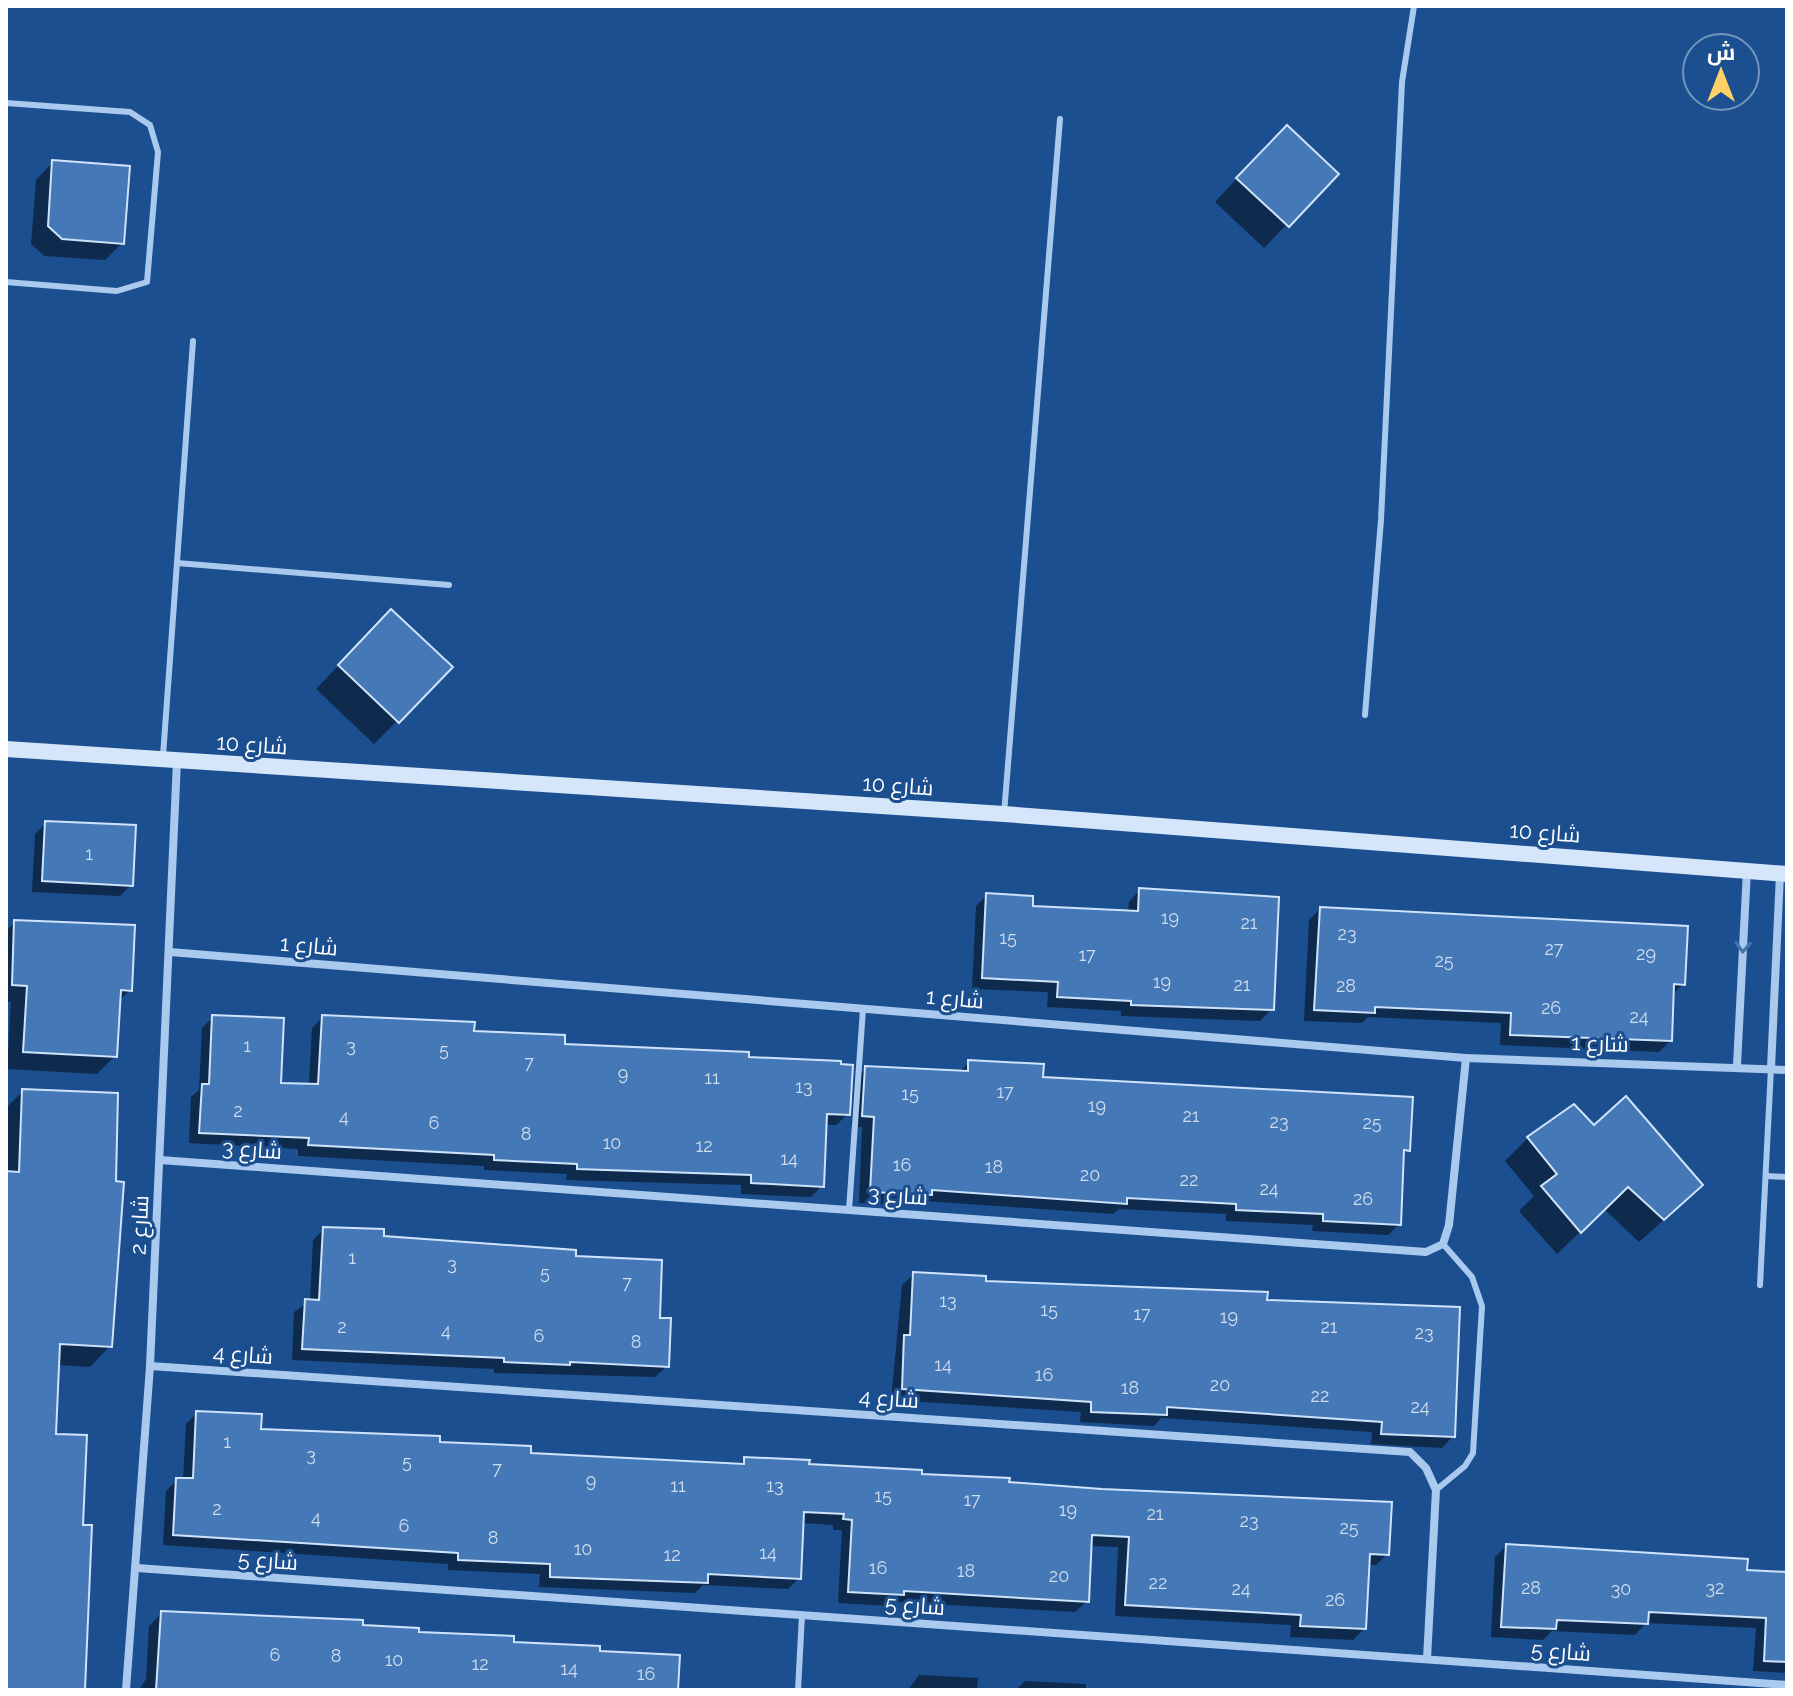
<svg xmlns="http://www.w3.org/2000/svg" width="1793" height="1696" font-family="Raleway,Cairo,sans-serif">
<rect width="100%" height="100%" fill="#1b4f8f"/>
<!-- shadow -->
<g fill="#0007">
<path d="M1264,150L1336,174L1264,248L1215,202Z"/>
<path d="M53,162L122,243L105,260L44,256L31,244L36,180Z"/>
<path d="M368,635L397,721L374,744L316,689Z"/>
<path d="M46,823L131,885L120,896L32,892L35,834Z"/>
<path d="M1140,890L1272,1009L1260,1021L1121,1016V1011L1047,1007L1048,992L972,989L976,906L987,895L1031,908L1128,913L1129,902Z"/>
<path d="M1320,909L1683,984L1672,995L1670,1041L1659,1052L1500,1045L1501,1023L1368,1017L1362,1023L1304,1021L1309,920Z"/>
<path d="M15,922L130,990L118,1002L115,1056L97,1074L7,1069L11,1002H6V931Z"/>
<path d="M213,1017L279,1084L309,1086L312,1028L323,1017L563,1046L747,1059L848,1114L836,1125H825L822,1186L811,1197L741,1194V1185L566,1180L567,1174L484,1170V1166L298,1156V1149L189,1143L191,1097L199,1090L202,1028Z"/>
<path d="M969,1063L1408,1150L1402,1156L1399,1224L1388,1235L1312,1231L1313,1225L1226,1221V1214L1119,1209L1113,1214L924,1201L919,1206L859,1203L862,1127L851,1126L855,1079L866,1068L959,1072Z"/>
<path d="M23,1091L110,1346L90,1367L58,1365L54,1435L81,1527L82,1690H6V1108Z"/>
<path d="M1594,1127L1677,1208L1639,1242L1604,1209L1557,1254L1519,1211L1534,1196L1505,1161L1528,1138Z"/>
<path d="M324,1229L574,1258L657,1320L667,1366L655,1377L494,1373V1369L292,1360L294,1312L310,1301L313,1240Z"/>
<path d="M914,1274L984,1283L1265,1302L1453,1436L1442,1448L1371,1444L1372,1432L1161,1418L1154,1426L1080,1422L1081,1412L891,1400L902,1285Z"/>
<path d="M197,1413L259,1431L438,1444L529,1455L738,1466L745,1459L1007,1484L1387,1554L1376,1565H1367L1364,1629L1353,1640L1290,1637L1291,1625L1115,1616L1118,1547L1089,1546L1087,1601L1075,1612L895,1602L891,1606L838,1603L842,1530H833V1525L802,1523L799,1578L788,1589L703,1585L695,1593L539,1587L540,1574L448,1570V1564L163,1545L166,1491L177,1480H183L186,1424Z"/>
<path d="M1506,1546L1787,1575V1673L1753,1671L1756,1628L1646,1623L1635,1635L1552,1631L1543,1640L1491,1637L1495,1557Z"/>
<path d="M162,1613L361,1627L598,1653L676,1690H139L146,1679L149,1626Z"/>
<path d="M919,1675L978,1678L977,1690H908Z"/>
<path d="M1025,1681L1086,1684V1689L1100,1690H1016Z"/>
</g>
<!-- building -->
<g fill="#4478b7" stroke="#cfe3fa" stroke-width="2">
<path d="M1287,125L1339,174L1289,227L1236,178Z"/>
<path d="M52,160L130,166L124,244L62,239L48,226Z"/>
<path d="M391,609L453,667L399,723L338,665Z"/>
<path d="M45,821L136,825L133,886L42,881Z"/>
<path d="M1139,888L1279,897L1274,1010L1131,1005V1001L1057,997L1058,982L982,978L986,893L1033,896V906L1138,911Z"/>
<path d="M1320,907L1688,926L1685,985L1674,984L1672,1041L1510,1035L1511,1013L1375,1007V1013L1314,1010Z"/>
<path d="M14,920L135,925L132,991L121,990L117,1057L23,1052L27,986L12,985Z"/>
<path d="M212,1015L284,1018L281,1083L318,1084L322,1015L475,1022L474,1031L565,1035V1044L749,1052V1057L841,1061V1064L853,1065L850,1115L827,1114L824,1187L751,1183V1175L577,1169V1164L494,1160V1155L308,1145L309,1138L199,1133L202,1084H209Z"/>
<path d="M968,1060L1044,1064L1043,1077L1413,1097L1410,1151L1404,1150L1401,1225L1323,1221V1214L1236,1210V1204L1127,1198V1204L932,1190V1195L870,1192L874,1117L862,1116L865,1066L968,1071Z"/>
<path d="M22,1089L118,1093L116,1181L124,1182L112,1347L60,1344L56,1434L87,1435L83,1525H92L85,1690H6V1171L19,1172Z"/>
<path d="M1626,1096L1703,1185L1664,1220L1628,1187L1581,1233L1541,1186L1557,1174L1527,1137L1574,1104L1594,1125Z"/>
<path d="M323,1227L384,1229V1236L576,1250V1256L662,1260L660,1318H671L669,1367L570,1362V1365L504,1362V1358L302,1349L305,1299L319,1300Z"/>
<path d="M913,1272L986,1276V1281L1268,1292L1267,1300L1460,1307L1455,1437L1381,1434L1382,1422L1167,1407V1415L1091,1412V1402L902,1389L904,1335H910Z"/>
<path d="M196,1411L262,1414L261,1429L440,1436V1442L531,1446V1453L744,1464V1457L810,1460L809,1464L922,1470V1474L1010,1478L1009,1482L1102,1489L1392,1502L1389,1555L1370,1554L1366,1629L1300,1626L1301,1615L1125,1605L1129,1537L1092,1535L1089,1602L904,1591V1595L848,1592L852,1520L843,1519L844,1514L804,1512L801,1579L708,1574V1583L550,1577V1564L458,1560V1553L173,1535L176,1478H193Z"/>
<path d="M1506,1544L1748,1559L1747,1570L1787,1572V1662L1764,1661L1766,1618L1649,1612L1648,1624L1557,1620L1556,1629L1501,1627Z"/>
<path d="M161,1611L363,1620V1625L419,1628V1632L514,1636V1642L600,1646V1651L680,1655L678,1690H156Z"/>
</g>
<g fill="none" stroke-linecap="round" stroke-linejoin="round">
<!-- lane -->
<g stroke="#a9c9ee" stroke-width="6">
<path d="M6,103L130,112L150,125L158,152L147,282L117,291L6,282"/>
<path d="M177,563L449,585"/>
<path d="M1365,715L1381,520L1402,82L1414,6"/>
<path d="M163,756L193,341"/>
<path d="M1004,814L1060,119"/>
<path d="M1767,1176L1787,1177"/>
<path d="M849,1210L863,1009"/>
<path d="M1760,1285L1771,1068"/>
<path d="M1436,1490L1465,1466L1473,1453L1482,1306L1472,1277L1443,1244"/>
<path d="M798,1690L802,1615"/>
</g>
<!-- street -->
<g stroke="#a9c9ee" stroke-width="8">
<path d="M170,952L1466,1058L1787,1070"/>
<path d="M1737,1065L1747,870"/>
<path d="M1771,1068L1780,874"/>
<path d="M160,1160L1426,1252L1443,1244L1449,1225L1466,1058"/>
<path d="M150,1366L1410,1452L1426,1468L1436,1490L1427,1659"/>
<path d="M137,1568L1787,1685"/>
<path d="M126,1690L150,1366L177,761"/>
</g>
<!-- secondary -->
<path stroke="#d6e6fa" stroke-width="16" d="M6,749L1004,814L1787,874"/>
</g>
<!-- one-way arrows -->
<defs><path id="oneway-chevron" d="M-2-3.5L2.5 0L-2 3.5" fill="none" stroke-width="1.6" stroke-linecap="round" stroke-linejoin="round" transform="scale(2)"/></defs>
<use stroke="#4674ac" href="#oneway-chevron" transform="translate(1743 947) rotate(93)"/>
<g text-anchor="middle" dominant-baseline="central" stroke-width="6" stroke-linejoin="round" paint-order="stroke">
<!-- number labels -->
<g font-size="18" fill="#d0dded">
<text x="89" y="853">1</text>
<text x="1170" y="917">19</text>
<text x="1249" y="922">21</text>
<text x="1347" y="933">23</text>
<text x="1008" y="937">15</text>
<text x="1554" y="948">27</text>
<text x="1646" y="953">29</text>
<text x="1087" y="954">17</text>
<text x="1444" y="960">25</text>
<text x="1162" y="981">19</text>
<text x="1242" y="984">21</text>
<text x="1346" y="985">28</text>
<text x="1551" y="1007">26</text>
<text x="1639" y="1016">24</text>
<text x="247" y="1045">1</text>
<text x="351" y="1045">3</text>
<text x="444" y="1049">5</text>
<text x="529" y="1062">7</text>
<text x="623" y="1073">9</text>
<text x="712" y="1077">11</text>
<text x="804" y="1086">13</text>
<text x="1005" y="1091">17</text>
<text x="910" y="1093">15</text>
<text x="1097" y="1105">19</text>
<text x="238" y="1110">2</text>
<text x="1191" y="1115">21</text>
<text x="344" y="1116">4</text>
<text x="1279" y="1121">23</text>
<text x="434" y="1122">6</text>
<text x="1372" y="1122">25</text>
<text x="526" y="1133">8</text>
<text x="612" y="1142">10</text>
<text x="704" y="1145">12</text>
<text x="789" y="1158">14</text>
<text x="902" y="1164">16</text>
<text x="994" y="1166">18</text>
<text x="1090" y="1174">20</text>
<text x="1189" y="1179">22</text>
<text x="1269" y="1188">24</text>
<text x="1363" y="1198">26</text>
<text x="352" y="1257">1</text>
<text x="452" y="1263">3</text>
<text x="545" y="1272">5</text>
<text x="627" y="1282">7</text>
<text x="948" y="1300">13</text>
<text x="1049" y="1309">15</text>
<text x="1142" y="1313">17</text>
<text x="1229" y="1316">19</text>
<text x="342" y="1326">2</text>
<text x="1329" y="1326">21</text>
<text x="446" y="1330">4</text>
<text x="1424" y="1332">23</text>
<text x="539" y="1335">6</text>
<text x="636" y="1341">8</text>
<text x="943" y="1364">14</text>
<text x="1044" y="1374">16</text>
<text x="1220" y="1384">20</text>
<text x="1130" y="1387">18</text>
<text x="1320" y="1395">22</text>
<text x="1420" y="1406">24</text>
<text x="227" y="1441">1</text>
<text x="311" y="1454">3</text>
<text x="407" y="1461">5</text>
<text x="497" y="1468">7</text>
<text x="591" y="1480">9</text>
<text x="678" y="1485">11</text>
<text x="775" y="1485">13</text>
<text x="883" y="1495">15</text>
<text x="972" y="1499">17</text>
<text x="217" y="1508">2</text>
<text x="1068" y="1509">19</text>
<text x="1155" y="1513">21</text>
<text x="316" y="1517">4</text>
<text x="1249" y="1520">23</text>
<text x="404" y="1525">6</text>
<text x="1349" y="1527">25</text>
<text x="493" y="1537">8</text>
<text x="583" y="1548">10</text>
<text x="768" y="1552">14</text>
<text x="672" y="1554">12</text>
<text x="878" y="1567">16</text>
<text x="966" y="1570">18</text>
<text x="1059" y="1575">20</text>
<text x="1158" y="1582">22</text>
<text x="1531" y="1587">28</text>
<text x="1715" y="1587">32</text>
<text x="1241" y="1588">24</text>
<text x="1621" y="1588">30</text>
<text x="1335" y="1599">26</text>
<text x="275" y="1654">6</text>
<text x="336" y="1655">8</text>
<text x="394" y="1659">10</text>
<text x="480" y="1663">12</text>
<text x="569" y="1668">14</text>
<text x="646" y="1673">16</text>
</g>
<!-- street labels -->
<g font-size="22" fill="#fff" stroke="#1b4f8f">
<text transform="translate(252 744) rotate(4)">شارع 10</text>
<text transform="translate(898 785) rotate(4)">شارع 10</text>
<text transform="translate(1545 832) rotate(4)">شارع 10</text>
<text transform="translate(309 945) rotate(5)">شارع 1</text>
<text transform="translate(955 998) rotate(5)">شارع 1</text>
<text transform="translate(1600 1043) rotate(2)">شارع 1</text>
<text transform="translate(252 1149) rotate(4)">شارع 3</text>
<text transform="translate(898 1195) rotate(4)">شارع 3</text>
<text transform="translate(139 1225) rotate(-87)">شارع 2</text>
<text transform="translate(243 1354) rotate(4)">شارع 4</text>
<text transform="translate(889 1398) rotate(4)">شارع 4</text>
<text transform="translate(268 1560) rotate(4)">شارع 5</text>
<text transform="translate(915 1605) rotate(4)">شارع 5</text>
<text transform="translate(1561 1651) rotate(4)">شارع 5</text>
</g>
</g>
<!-- border -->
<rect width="1793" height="1696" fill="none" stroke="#ffffff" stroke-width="16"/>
<!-- north arrow -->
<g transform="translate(1721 72)"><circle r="38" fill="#1b4f8f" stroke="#7695bc" stroke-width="2"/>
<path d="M0-6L14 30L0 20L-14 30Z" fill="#ffd166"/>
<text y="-12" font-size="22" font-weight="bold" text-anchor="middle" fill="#ffffff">ش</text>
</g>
</svg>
